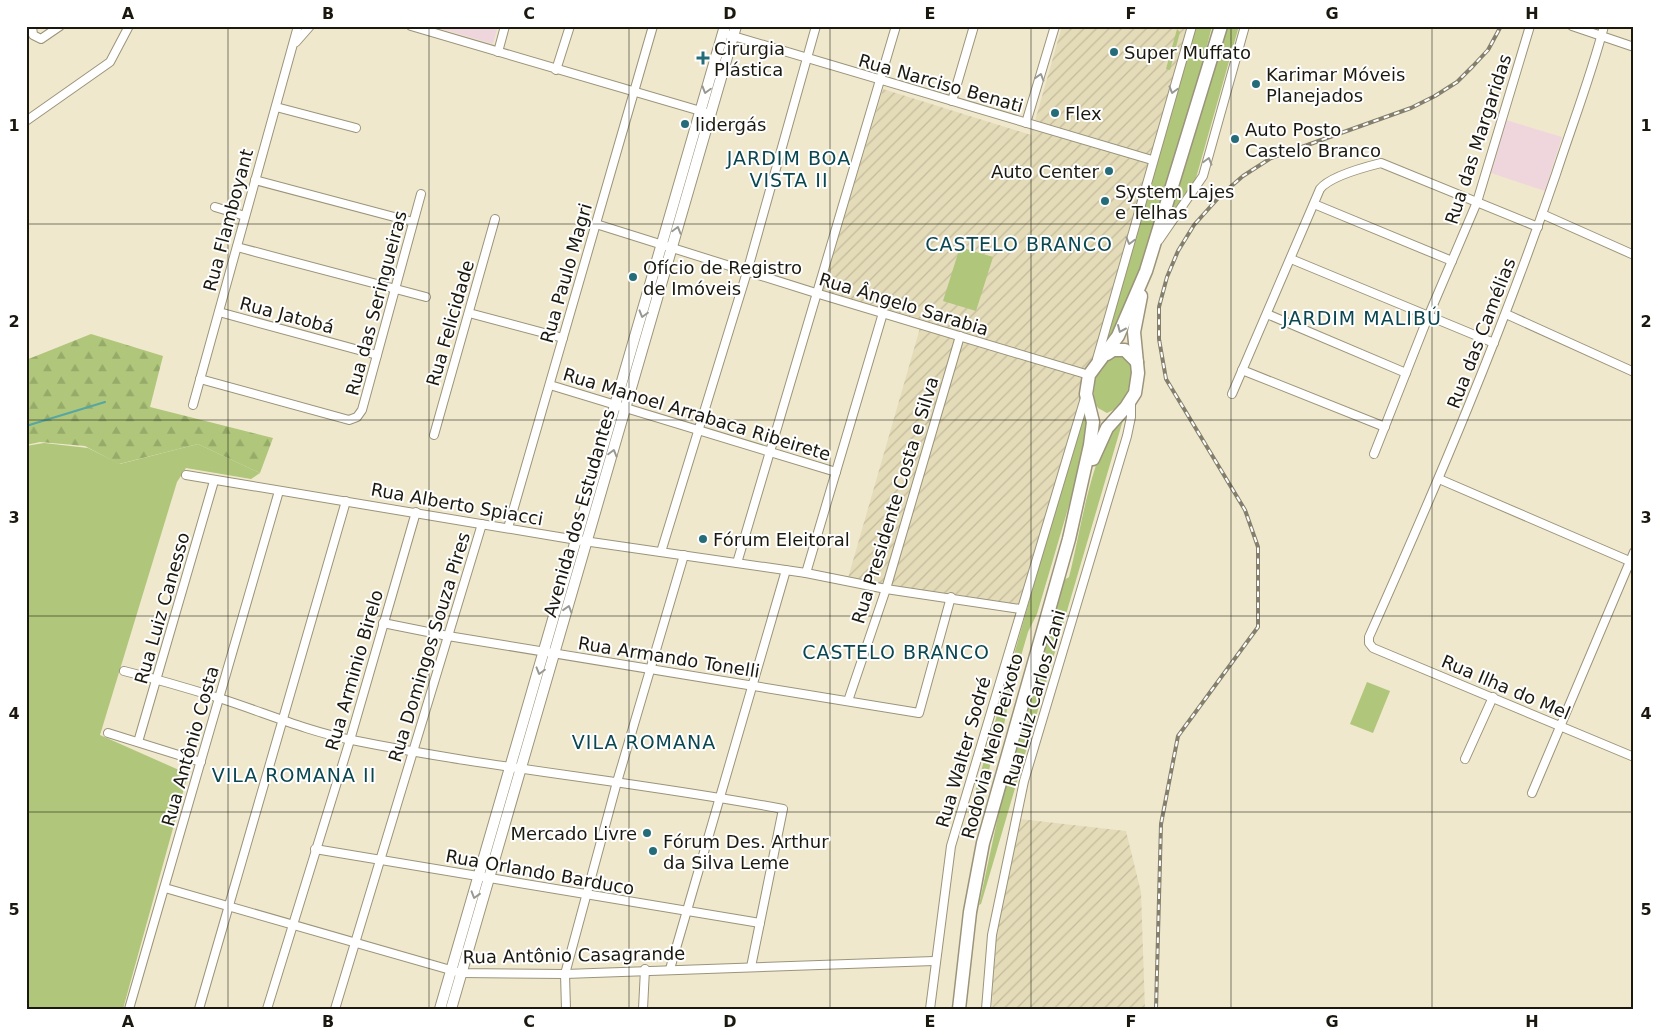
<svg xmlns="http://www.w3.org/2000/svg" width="1660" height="1035" font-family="'DejaVu Sans',sans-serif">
<defs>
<pattern id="industrial-furrows" width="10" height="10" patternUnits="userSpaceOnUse" patternTransform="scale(1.25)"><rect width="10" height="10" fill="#e4dbb8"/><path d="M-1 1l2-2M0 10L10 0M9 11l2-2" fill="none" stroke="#c3bb9d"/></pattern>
<pattern id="forest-firs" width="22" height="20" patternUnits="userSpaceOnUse" patternTransform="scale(1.25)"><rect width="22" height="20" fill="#afc67b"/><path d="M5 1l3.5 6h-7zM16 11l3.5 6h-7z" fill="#96aa69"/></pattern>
</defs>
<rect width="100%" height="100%" fill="#efe8cc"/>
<!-- industrial -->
<g fill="url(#industrial-furrows)">
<path d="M1062,26H1191L1020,609L848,578L922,321L822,290L883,89L1031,135Z"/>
<path d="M1020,819L1126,831L1141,892L1145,1009H992L993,954Z"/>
</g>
<!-- education -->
<g fill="#efd6dd">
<path d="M431,26H498L493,44Z"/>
<path d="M1506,120L1562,137L1545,191L1488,172Z"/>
</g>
<!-- grass -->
<g fill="#afc67b">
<path d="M1195,26H1212L1179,157L1118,334L1096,363Z"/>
<path d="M1225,26H1239L1194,185L1161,231Z"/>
<path d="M1177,29L1180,32L1170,70L1166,69Z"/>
<path d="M960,247L993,257L976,311L943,301Z"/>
<path d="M1117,351L1132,363L1131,381L1123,405L1107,413L1098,408L1093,401L1096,371Z"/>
<path d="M1083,411L1090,422L1077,478L1037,614L1028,632L1010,694L1004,725L992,757L981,807H978L974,802V796Z"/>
<path d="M1123,420L981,904L979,905L1011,756C1023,732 1026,713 1032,687C1039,651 1053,615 1064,580L1069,577C1078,546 1094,432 1123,420Z"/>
<path d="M44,443L88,448L120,464L198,444L260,473L251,479L186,468L177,482L100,735L188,774L123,1009H26V446Z"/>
<path d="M1367,682L1390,691L1373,733L1350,724Z"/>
</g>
<!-- forest -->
<path fill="url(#forest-firs)" d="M91,334L163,356L150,407L273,438L260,473L198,444L119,464L85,446L40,442L26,445V360Z"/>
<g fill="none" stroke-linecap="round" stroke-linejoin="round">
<!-- stream -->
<path stroke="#56a6a3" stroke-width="2" d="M26,426L105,402"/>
<!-- minor casing -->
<g stroke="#9b947b" stroke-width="10">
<g id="minor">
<path d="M32,26L33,35L41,39L60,26"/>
<path d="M411,26L704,112"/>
<path d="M1572,26L1634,47"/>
<path d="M1604,26C1591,76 1572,125 1556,174C1502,332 1437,485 1369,637V643L1373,648L1634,757"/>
<path d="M723,33L1152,160"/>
<path d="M296,42L310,26"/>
<path d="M498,52L505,26"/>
<path d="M556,70L570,26"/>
<path d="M952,101L974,26"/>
<path d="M276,107L356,128"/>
<path d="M26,121L110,62L129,26"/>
<path d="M1026,123L1055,26"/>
<path d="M255,180L413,222"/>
<path d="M1314,204L1452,261"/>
<path d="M215,207L245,216"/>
<path d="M1542,214L1634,255"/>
<path d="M596,224L819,294L1089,375"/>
<path d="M1159,240L1203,176L1245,26"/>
<path d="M237,247L426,297"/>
<path d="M1291,259L1494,343"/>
<path d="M219,312L377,355"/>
<path d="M469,313L563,338"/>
<path d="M1267,314L1406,373"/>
<path d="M1506,314L1634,372"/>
<path d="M1097,359L1192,26"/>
<path d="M1242,370L1385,427"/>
<path d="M200,379L349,420L357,417L362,410L421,194"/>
<path d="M550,385L836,472"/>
<path d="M1232,394L1320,189C1330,176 1365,167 1381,163L1538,227"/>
<path d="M193,405L298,26"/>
<path d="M434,435L495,219"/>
<path d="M1374,454L1428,317L1477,202L1530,26"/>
<path d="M186,475L577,540L806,573L886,589L1020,609"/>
<path d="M1439,479L1634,563"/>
<path d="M508,528L653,26"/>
<path d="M661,552L747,272L816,26"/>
<path d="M737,563L896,26"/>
<path d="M806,573L883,313"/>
<path d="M383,623L448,636L919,713L951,597"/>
<path d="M124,671C156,679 187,688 219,698C263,712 306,731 352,740C495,769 640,782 783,809L751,967"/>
<path d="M848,701L886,589L960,336"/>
<path d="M108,733L201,762"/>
<path d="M138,742L214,481"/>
<path d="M1465,759L1493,697"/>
<path d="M1532,793L1634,552"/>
<path d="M315,849L760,923"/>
<path d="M165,888L461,973L565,974L934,961"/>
<path d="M670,969L786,570"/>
<path d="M129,1009L279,491"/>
<path d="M199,1009L346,501"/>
<path d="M267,1009L350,740L416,512"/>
<path d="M335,1009L482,524"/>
<path d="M566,1009L565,974L617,782L684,555"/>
<path d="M643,1009L645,969"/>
<path d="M930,1009L951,846L1085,398"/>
<path d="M986,1009L992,935L1024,781L1127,436L1131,417V401"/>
</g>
</g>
<!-- tertiary casing -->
<g stroke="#9b947b" stroke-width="12">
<g id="tertiary">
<path d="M440,1009L725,26"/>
<path d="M451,1009L736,26"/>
</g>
</g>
<!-- primary casing -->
<g stroke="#9b947b" stroke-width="15">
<g id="primary">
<path d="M1107,354L1113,350H1125L1137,362"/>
<path d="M1093,459L1107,428L1126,407L1135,393L1138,373L1134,332L1141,296"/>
<path d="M959,1009L970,912L983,843L1069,539L1090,445L1093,422L1086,394L1089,375L1118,336L1146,271L1221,26"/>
</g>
</g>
<!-- minor -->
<use href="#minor" stroke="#fff" stroke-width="8"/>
<!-- tertiary -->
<use href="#tertiary" stroke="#fff" stroke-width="10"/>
<!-- primary -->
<use href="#primary" stroke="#fff" stroke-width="12"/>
<!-- rail casing -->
<g stroke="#837f6c" stroke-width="4">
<path id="rail" d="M1156,1009L1161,824L1178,736L1258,627V547L1245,510L1166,379L1159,339V307L1167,277L1178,251L1194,225L1220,196L1243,176L1271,158L1411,108L1435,96L1457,82L1473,66L1488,50L1501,26"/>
</g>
<!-- rail -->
<use href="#rail" stroke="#fff" stroke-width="2" stroke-dasharray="5.5" stroke-linecap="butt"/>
</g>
<!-- one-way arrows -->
<defs><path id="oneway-chevron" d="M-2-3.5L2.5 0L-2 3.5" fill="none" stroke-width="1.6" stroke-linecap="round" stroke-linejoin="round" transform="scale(1.25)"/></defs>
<g stroke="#989893">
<use href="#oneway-chevron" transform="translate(1040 77) rotate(-73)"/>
<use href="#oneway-chevron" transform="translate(706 90) rotate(106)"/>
<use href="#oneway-chevron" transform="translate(1173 90) rotate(106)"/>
<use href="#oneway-chevron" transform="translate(1208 161) rotate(-74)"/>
<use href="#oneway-chevron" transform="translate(677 230) rotate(-74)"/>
<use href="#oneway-chevron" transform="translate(1130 241) rotate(105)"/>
<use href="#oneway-chevron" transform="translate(643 314) rotate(106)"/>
<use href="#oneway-chevron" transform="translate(1121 329) rotate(114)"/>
<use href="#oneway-chevron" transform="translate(613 453) rotate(-74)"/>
<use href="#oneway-chevron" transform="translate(568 609) rotate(-73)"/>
<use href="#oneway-chevron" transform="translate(540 671) rotate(106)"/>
<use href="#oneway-chevron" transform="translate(475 895) rotate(107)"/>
</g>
<!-- grid -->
<path fill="none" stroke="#1b190f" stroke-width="1" stroke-opacity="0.55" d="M228,26V1009M429,26V1009M629,26V1009M830,26V1009M1031,26V1009M1231,26V1009M1432,26V1009M26,224H1634M26,420H1634M26,616H1634M26,812H1634"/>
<!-- markers -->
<g fill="#256c79" stroke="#fff" stroke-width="2">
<circle cx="1114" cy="52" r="5"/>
<path d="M700.5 50.5h5v5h5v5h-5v5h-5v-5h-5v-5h5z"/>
<circle cx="1256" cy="84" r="5"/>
<circle cx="1055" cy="113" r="5"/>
<circle cx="685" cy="124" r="5"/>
<circle cx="1235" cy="139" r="5"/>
<circle cx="1109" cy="171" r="5"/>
<circle cx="1105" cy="201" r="5"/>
<circle cx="633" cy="277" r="5"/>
<circle cx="703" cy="539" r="5"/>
<circle cx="647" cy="833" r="5"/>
<circle cx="653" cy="851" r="5"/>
</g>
<g text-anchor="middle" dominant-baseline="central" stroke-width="4" stroke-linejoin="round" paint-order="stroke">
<!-- poi labels -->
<g font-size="18" fill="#1b190f" stroke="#fff" text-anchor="start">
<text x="714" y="48">Cirurgia<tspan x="714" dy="21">Plástica</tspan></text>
<text x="1124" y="52">Super Muffato</text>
<text x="1266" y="74">Karimar Móveis<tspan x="1266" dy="21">Planejados</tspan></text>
<text x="1065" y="113">Flex</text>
<text x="695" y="124">lidergás</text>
<text x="1245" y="129">Auto Posto<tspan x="1245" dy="21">Castelo Branco</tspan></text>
<text x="1099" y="171" text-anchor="end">Auto Center</text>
<text x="1115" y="191">System Lajes<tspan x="1115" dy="21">e Telhas</tspan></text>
<text x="643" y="267">Ofício de Registro<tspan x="643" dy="21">de Imóveis</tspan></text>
<text x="713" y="539">Fórum Eleitoral</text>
<text x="637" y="833" text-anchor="end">Mercado Livre</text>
<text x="663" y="841">Fórum Des. Arthur<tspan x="663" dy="21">da Silva Leme</tspan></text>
</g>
<!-- street labels -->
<g font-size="18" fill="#1b190f" stroke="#fff">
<text transform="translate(941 83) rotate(16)">Rua Narciso Benati</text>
<text transform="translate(1478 139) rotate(-72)">Rua das Margaridas</text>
<text transform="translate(228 220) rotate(-75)">Rua Flamboyant</text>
<text transform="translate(566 273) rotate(-74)">Rua Paulo Magri</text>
<text transform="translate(376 303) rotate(-75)">Rua das Seringueiras</text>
<text transform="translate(904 304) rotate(17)">Rua Ângelo Sarabia</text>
<text transform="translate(287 315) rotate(15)">Rua Jatobá</text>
<text transform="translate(450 323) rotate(-74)">Rua Felicidade</text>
<text transform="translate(1481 333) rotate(-69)">Rua das Camélias</text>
<text transform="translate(697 414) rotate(17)">Rua Manoel Arrabaca Ribeirete</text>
<text transform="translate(895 500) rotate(-73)">Rua Presidente Costa e Silva</text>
<text transform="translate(457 504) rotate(10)">Rua Alberto Spiacci</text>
<text transform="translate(579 513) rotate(-74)">Avenida dos Estudantes</text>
<text transform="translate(162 608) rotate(-74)">Rua Luiz Canesso</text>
<text transform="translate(429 647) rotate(-73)">Rua Domingos Souza Pires</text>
<text transform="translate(669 657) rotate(9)">Rua Armando Tonelli</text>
<text transform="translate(354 670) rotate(-74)">Rua Arminio Birelo</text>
<text transform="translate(1506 687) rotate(23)">Rua Ilha do Mel</text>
<text transform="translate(1034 698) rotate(-74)">Rua Luiz Carlos Zani</text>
<text transform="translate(190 746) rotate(-74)">Rua Antônio Costa</text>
<text transform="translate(992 746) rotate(-75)">Rodovia Melo Peixoto</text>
<text transform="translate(963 752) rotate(-74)">Rua Walter Sodré</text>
<text transform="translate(540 872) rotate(10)">Rua Orlando Barduco</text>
<text transform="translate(574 955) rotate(-1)">Rua Antônio Casagrande</text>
</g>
<!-- neighbourhood labels -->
<g font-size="19" letter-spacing="1" fill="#0a4751" stroke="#fff">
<text x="789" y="158">JARDIM BOA<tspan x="789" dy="22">VISTA II</tspan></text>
<text x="1019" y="244">CASTELO BRANCO</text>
<text x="1362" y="318">JARDIM MALIBÚ</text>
<text x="896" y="652">CASTELO BRANCO</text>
<text x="644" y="742">VILA ROMANA</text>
<text x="294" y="775">VILA ROMANA II</text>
</g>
</g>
<!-- border -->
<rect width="1660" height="1035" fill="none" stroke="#ffffff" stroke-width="55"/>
<rect x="28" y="28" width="1604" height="980" fill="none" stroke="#1b190f" stroke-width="2"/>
<g font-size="16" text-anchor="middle" font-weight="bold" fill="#1b190f">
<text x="128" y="19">A</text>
<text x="328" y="19">B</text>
<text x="529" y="19">C</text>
<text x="730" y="19">D</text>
<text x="930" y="19">E</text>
<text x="1131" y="19">F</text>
<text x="1332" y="19">G</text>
<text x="1532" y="19">H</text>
<text x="14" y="131">1</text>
<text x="1646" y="131">1</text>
<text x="14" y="327">2</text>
<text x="1646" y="327">2</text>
<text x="14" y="523">3</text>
<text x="1646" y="523">3</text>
<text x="14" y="719">4</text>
<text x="1646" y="719">4</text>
<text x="14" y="915">5</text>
<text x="1646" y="915">5</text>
<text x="128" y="1027">A</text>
<text x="328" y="1027">B</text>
<text x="529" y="1027">C</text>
<text x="730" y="1027">D</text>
<text x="930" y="1027">E</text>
<text x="1131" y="1027">F</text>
<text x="1332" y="1027">G</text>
<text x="1532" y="1027">H</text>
</g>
</svg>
